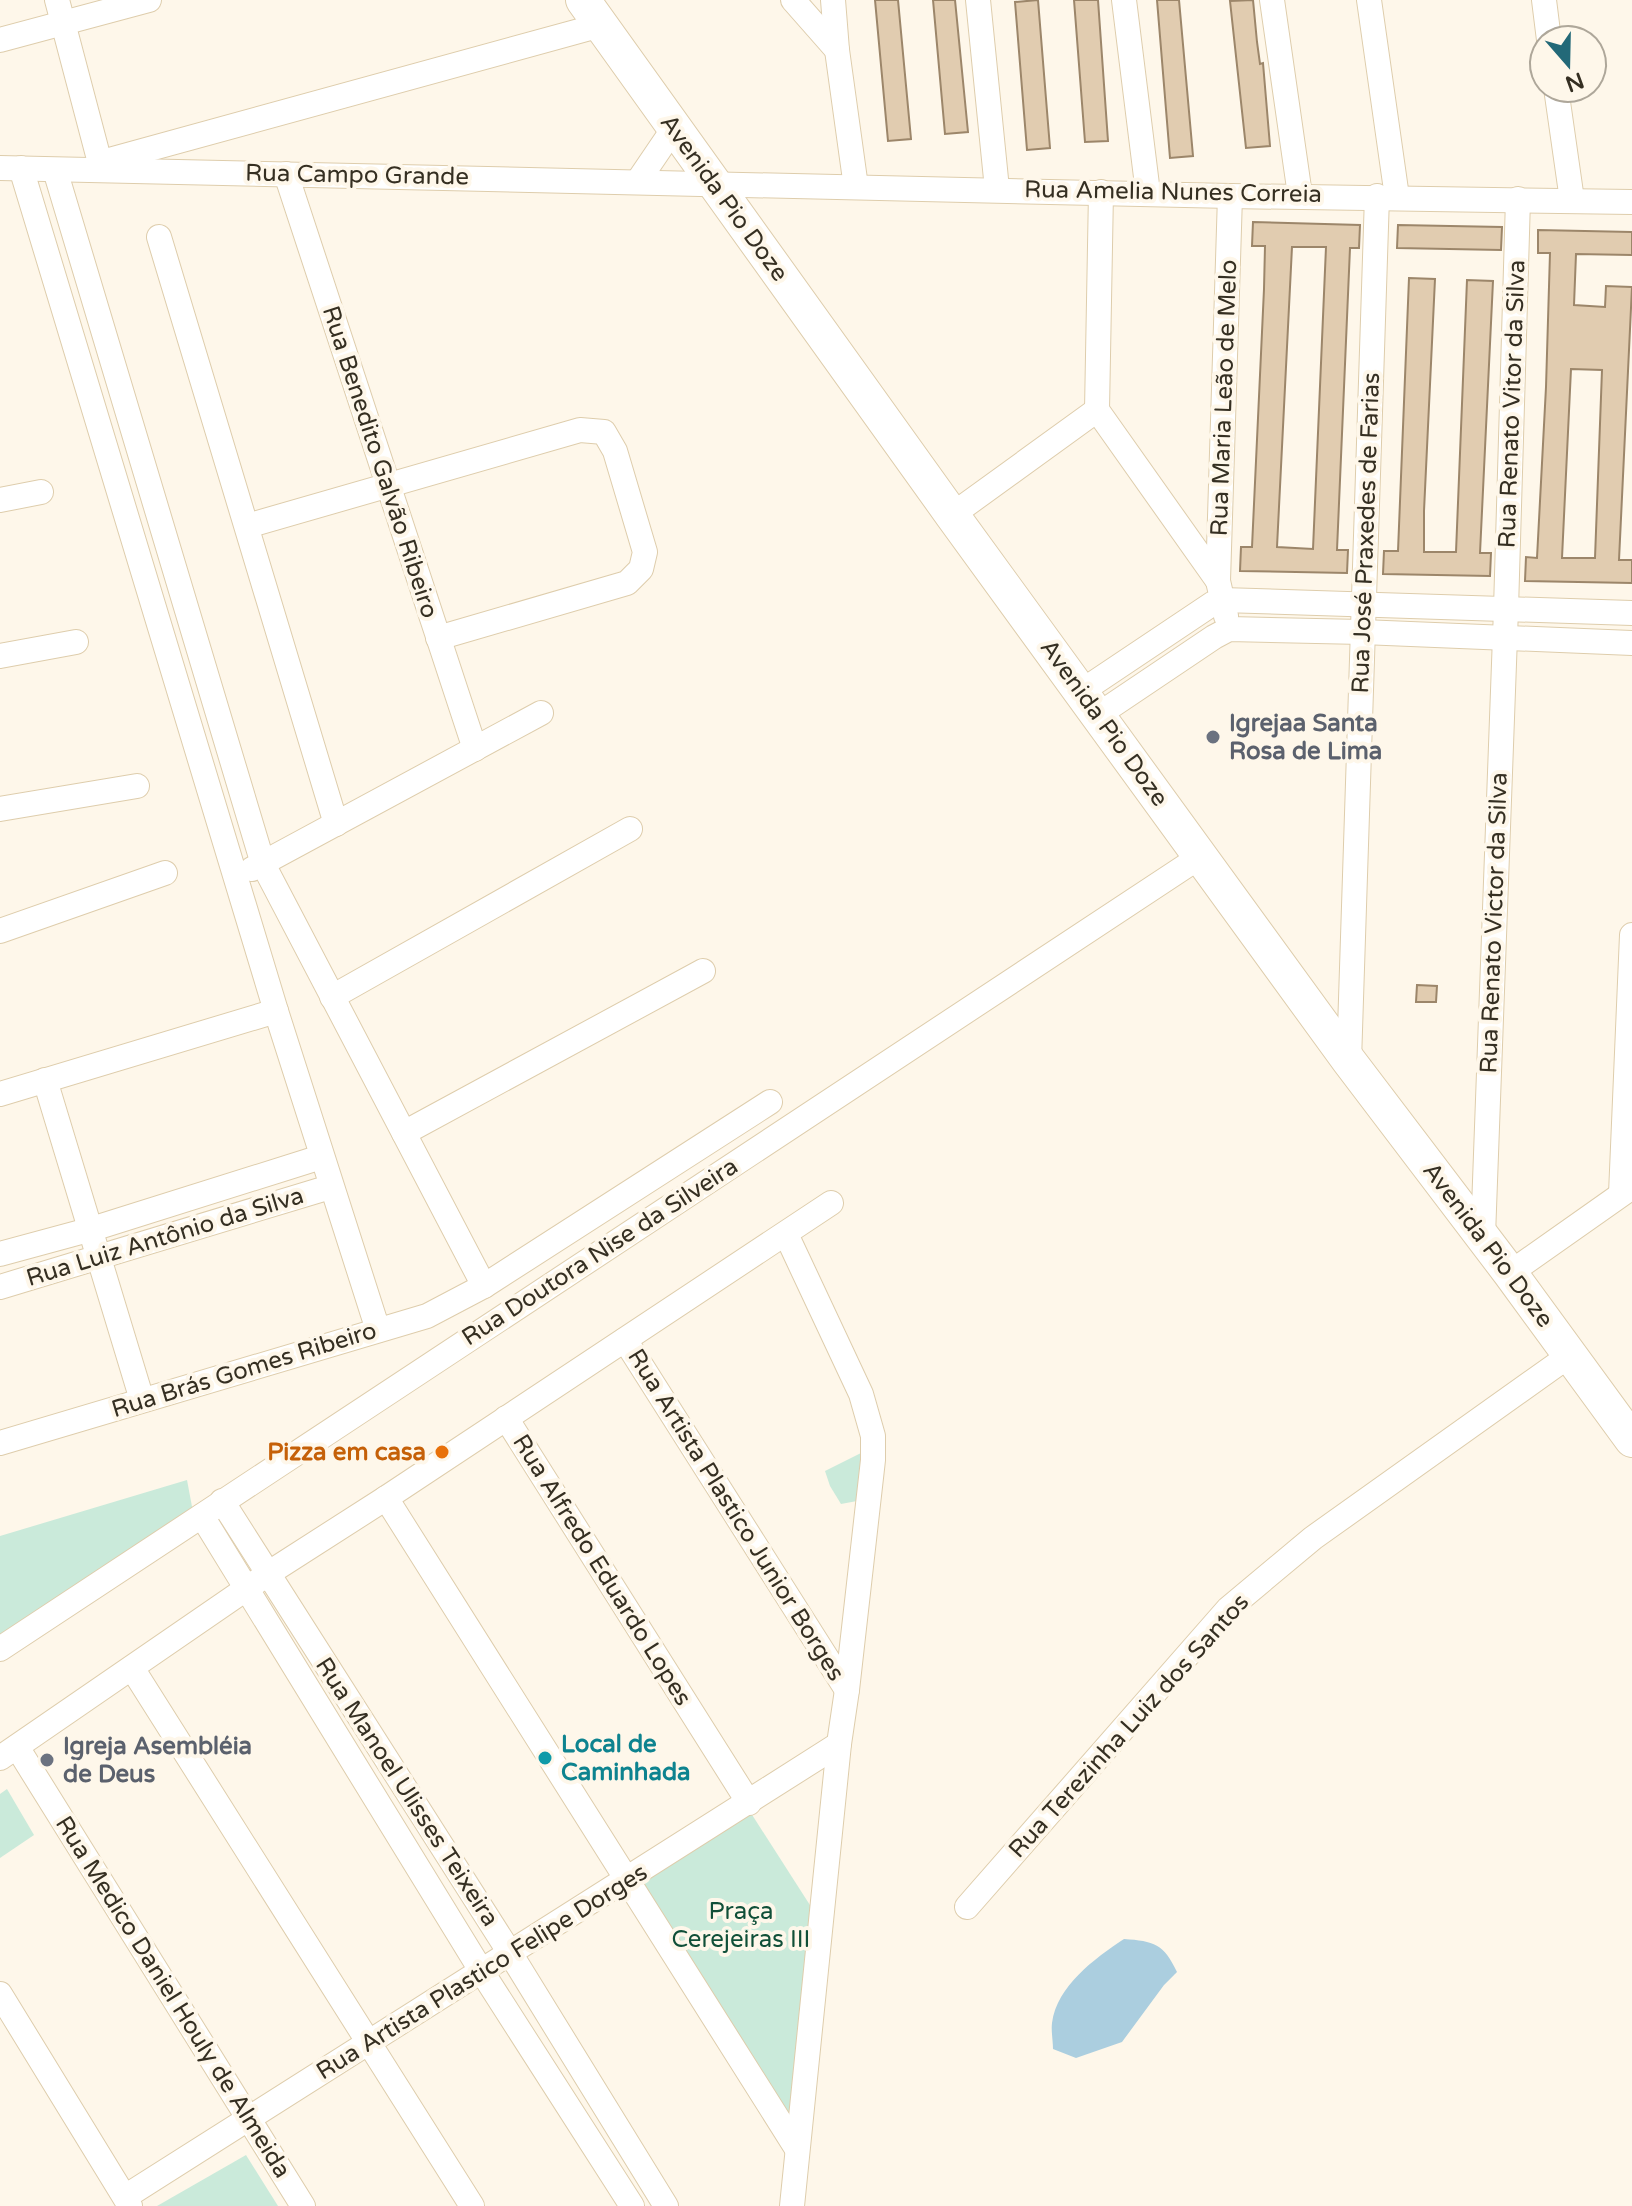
<svg xmlns="http://www.w3.org/2000/svg" width="1632" height="2206" font-family="'Varela Round',sans-serif">
<rect width="100%" height="100%" fill="#fef7ea"/>
<!-- green -->
<g fill="#caeada">
<path d="M863,1452L857,1501L841,1504L830,1486L825,1471Z"/>
<path d="M187,1480L193,1512L0,1642V1536Z"/>
<path d="M7,1789L34,1835L0,1858V1794Z"/>
<path d="M749,1810L824,1927L800,2146L635,1883Z"/>
<path d="M246,2155L278,2206H157Z"/>
</g>
<!-- water -->
<path fill="#abcedf" d="M1124,1939C1154,1941 1164,1944 1177,1972L1164,1985L1122,2042L1076,2058L1053,2049C1053,2041 1051,2031 1052,2023C1057,1986 1094,1959 1124,1939Z"/>
<!-- building -->
<g fill="#e1ccb0" stroke="#9c866a" stroke-width="2" fill-rule="evenodd">
<path d="M875,0H898L911,139L888,141Z"/>
<path d="M933,0H955L968,132L945,134Z"/>
<path d="M1038,0L1050,148L1027,150L1015,2Z"/>
<path d="M1074,0H1098L1108,141L1085,142Z"/>
<path d="M1157,0H1179L1193,156L1170,158Z"/>
<path d="M1253,0L1257,42L1260,64L1263,63L1270,146L1246,148L1230,1Z"/>
<path d="M1253,222L1360,225L1359,248H1350L1337,550H1348L1347,573L1240,571L1241,547H1252L1264,289L1265,246H1252ZM1292,247H1326L1313,549L1277,547Z"/>
<path d="M1398,225L1502,227L1501,250L1397,248Z"/>
<path d="M1538,230L1632,232V255L1576,254L1574,305L1605,307L1606,286L1632,287L1619,560H1632V583L1525,581L1526,557L1537,558L1546,387L1550,253H1538ZM1571,369L1602,370L1595,558H1562Z"/>
<path d="M1409,278L1435,279L1424,511V552H1456L1467,280L1493,281L1480,553H1491L1490,576L1383,574L1384,551H1398Z"/>
<path d="M1417,985L1437,986L1436,1002H1416Z"/>
</g>
<g fill="none" stroke-linecap="round" stroke-linejoin="round">
<!-- street casing -->
<g stroke="#decdac" stroke-width="26">
<g id="street">
<path d="M57,0L100,163"/>
<path d="M793,0L837,50"/>
<path d="M833,0L837,50L856,187"/>
<path d="M978,0L997,189"/>
<path d="M1124,0L1148,193"/>
<path d="M1272,0L1300,195"/>
<path d="M1369,0L1397,197"/>
<path d="M1544,0L1549,40"/>
<path d="M0,40L149,0"/>
<path d="M1556,88L1572,200"/>
<path d="M102,162L601,25"/>
<path d="M0,168L1230,196L1632,202"/>
<path d="M21,168L276,1011L378,1330"/>
<path d="M55,170L263,864L484,1286"/>
<path d="M286,174L475,749"/>
<path d="M638,181L674,128"/>
<path d="M1101,192L1097,410L1218,581"/>
<path d="M159,237L336,824"/>
<path d="M0,500L41,492"/>
<path d="M952,515L1097,410"/>
<path d="M247,526L580,430L604,432L615,451L645,552L641,569L627,583L438,638"/>
<path d="M1226,616L1218,581L1230,196"/>
<path d="M0,656L76,642"/>
<path d="M1082,691L1212,604L1222,600L1632,613"/>
<path d="M1098,715L1214,637L1229,629L1362,632L1632,643"/>
<path d="M0,809L137,786"/>
<path d="M252,869L541,713"/>
<path d="M0,931L165,873"/>
<path d="M332,997L630,829"/>
<path d="M1349,1061L1377,196"/>
<path d="M45,1080L142,1400"/>
<path d="M0,1094L276,1011"/>
<path d="M404,1133L703,971"/>
<path d="M1621,1194L1632,935"/>
<path d="M786,1234L861,1394L873,1436V1460L847,1690L839,1744L792,2206"/>
<path d="M1483,1236L1506,609L1518,199"/>
<path d="M0,1254L92,1229L321,1157"/>
<path d="M1510,1273L1632,1187"/>
<path d="M0,1287L330,1187"/>
<path d="M625,1340L847,1690"/>
<path d="M506,1418L749,1803"/>
<path d="M0,1443L427,1316L484,1286L770,1102"/>
<path d="M386,1498L797,2149"/>
<path d="M222,1501L510,1953L666,2206"/>
<path d="M202,1516L482,1972L632,2206"/>
<path d="M0,1649L1201,856"/>
<path d="M132,1668L472,2206"/>
<path d="M17,1747L303,2206"/>
<path d="M0,1758L269,1573L386,1498L831,1203"/>
<path d="M967,1907L1228,1609L1313,1538L1570,1355"/>
<path d="M0,1994L130,2206"/>
<path d="M125,2197L839,1744"/>
</g>
</g>
<!-- secondary casing -->
<g stroke="#decdac" stroke-width="36">
<path id="secondary" d="M583,0L952,515L1349,1061L1510,1273L1632,1440"/>
</g>
<!-- street -->
<use href="#street" stroke="#fff" stroke-width="24"/>
<!-- secondary -->
<use href="#secondary" stroke="#fff" stroke-width="34"/>
</g>
<!-- markers -->
<g fill="#6b7280" stroke="#fef7ea" stroke-width="3">
<circle cx="1213" cy="737" r="8"/>
<circle cx="47" cy="1760" r="8"/>
</g>
<circle fill="#e8710a" stroke="#fef7ea" stroke-width="3" cx="442" cy="1452" r="8"/>
<circle fill="#0f9aa8" stroke="#fef7ea" stroke-width="3" cx="545" cy="1758" r="8"/>
<g text-anchor="middle" dominant-baseline="central" stroke-width="8" stroke-linejoin="round" paint-order="stroke">
<!-- street labels -->
<g font-size="24" fill="#352f22" stroke="#fef7ea">
<text transform="translate(357 175) rotate(1)">Rua Campo Grande</text>
<text transform="translate(1173 192) rotate(1)">Rua Amelia Nunes Correia</text>
<text transform="translate(724 198) rotate(54)">Avenida Pio Doze</text>
<text transform="translate(1224 398) rotate(-88)">Rua Maria Leão de Melo</text>
<text transform="translate(1512 404) rotate(-88)">Rua Renato Vitor da Silva</text>
<text transform="translate(380 462) rotate(72)">Rua Benedito Galvão Ribeiro</text>
<text transform="translate(1366 533) rotate(-88)">Rua José Praxedes de Farias</text>
<text transform="translate(1104 723) rotate(54)">Avenida Pio Doze</text>
<text transform="translate(1494 923) rotate(-88)">Rua Renato Victor da Silva</text>
<text transform="translate(165 1237) rotate(-17)">Rua Luiz Antônio da Silva</text>
<text transform="translate(1488 1245) rotate(53)">Avenida Pio Doze</text>
<text transform="translate(600 1252) rotate(-33)">Rua Doutora Nise da Silveira</text>
<text transform="translate(244 1370) rotate(-17)">Rua Brás Gomes Ribeiro</text>
<text transform="translate(736 1515) rotate(58)">Rua Artista Plastico Junior Borges</text>
<text transform="translate(602 1570) rotate(58)">Rua Alfredo Eduardo Lopes</text>
<text transform="translate(1129 1726) rotate(-48)">Rua Terezinha Luiz dos Santos</text>
<text transform="translate(407 1792) rotate(57)">Rua Manoel Ulisses Teixeira</text>
<text transform="translate(482 1972) rotate(-32)">Rua Artista Plastico Felipe Dorges</text>
<text transform="translate(173 1997) rotate(58)">Rua Medico Daniel Houly de Almeida</text>
</g>
<!-- worship labels -->
<g font-size="24" font-weight="bold" fill="#5b616d" stroke="#fef7ea" text-anchor="start">
<text x="1229" y="723">Igrejaa Santa<tspan x="1229" dy="28">Rosa de Lima</tspan></text>
<text x="63" y="1746">Igreja Asembléia<tspan x="63" dy="28">de Deus</tspan></text>
</g>
<!-- food labels -->
<g font-size="24" font-weight="bold" fill="#c56008" stroke="#fef7ea" text-anchor="end">
<text x="426" y="1452">Pizza em casa</text>
</g>
<!-- culture labels -->
<g font-size="24" font-weight="bold" fill="#0d838f" stroke="#fef7ea" text-anchor="start">
<text x="561" y="1744">Local de<tspan x="561" dy="28">Caminhada</tspan></text>
</g>
<!-- park labels -->
<g font-size="24" fill="#104f38" stroke="#fef7ea">
<text x="741" y="1911">Praça<tspan x="741" dy="28">Cerejeiras III</tspan></text>
</g>
</g>
<!-- north arrow -->
<g transform="translate(1568 64) rotate(160)"><circle r="38" fill="#fef7ea" stroke="#aea79a" stroke-width="2"/>
<path d="M0-6L14 30L0 20L-14 30Z" fill="#236978"/>
<text y="-12" font-size="22" font-weight="bold" text-anchor="middle" fill="#352f22">N</text>
</g>
</svg>
